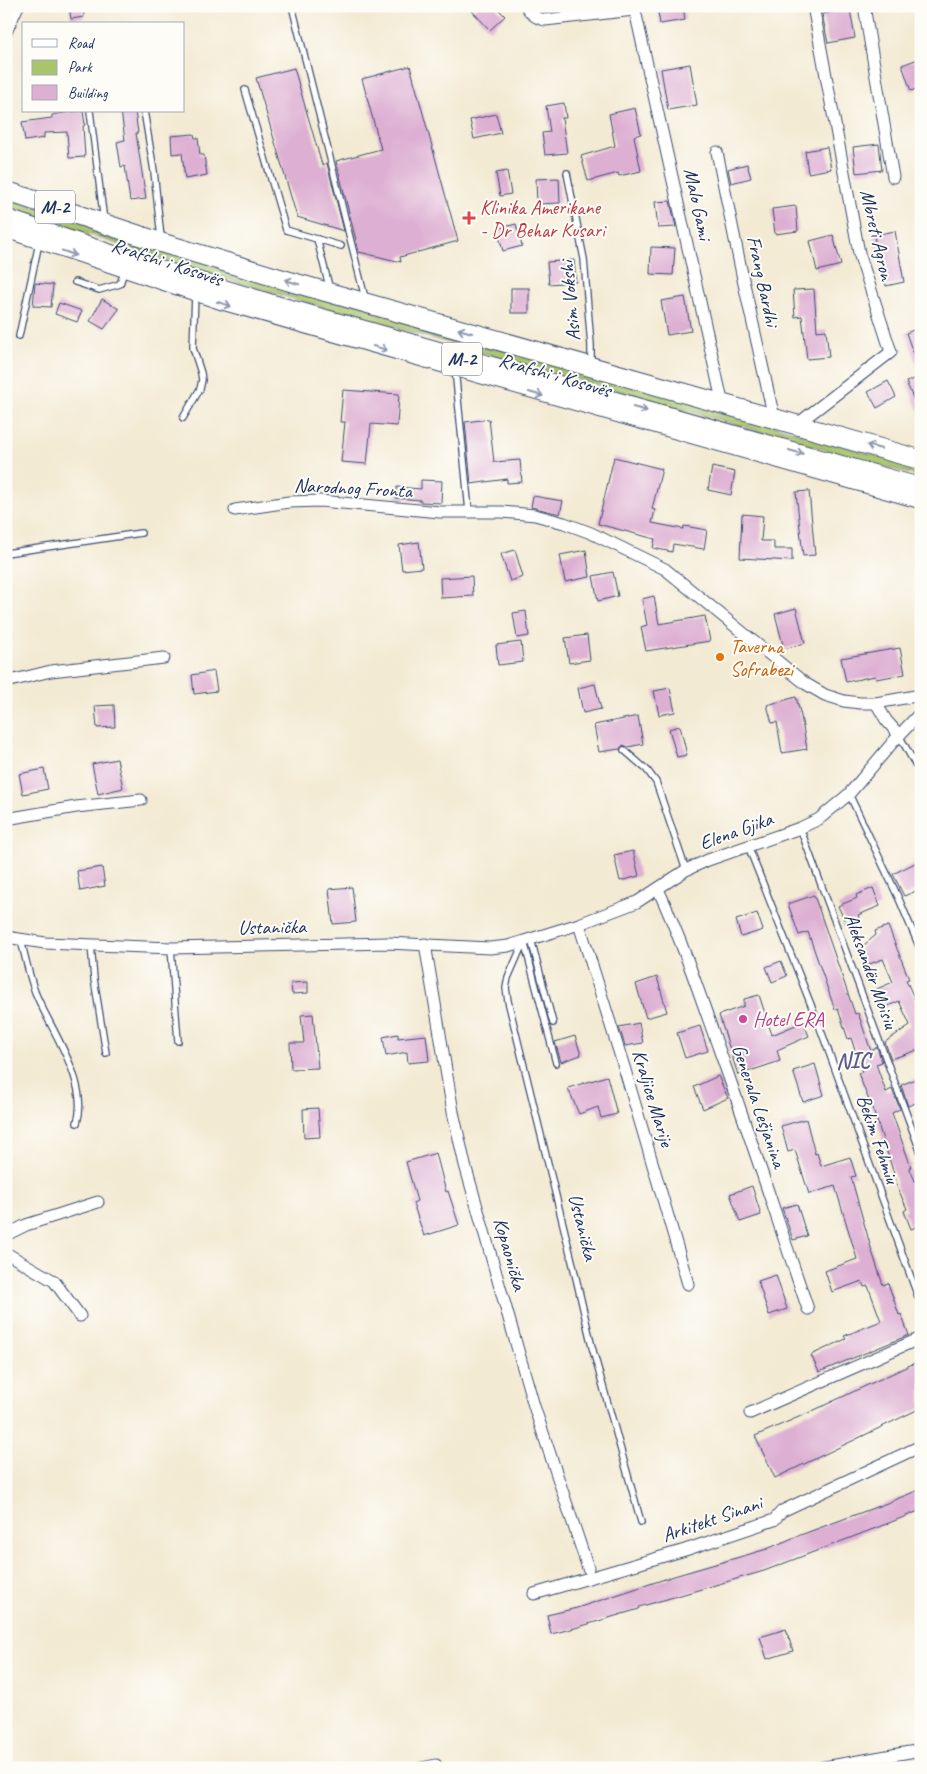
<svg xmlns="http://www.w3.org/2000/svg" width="927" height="1774" font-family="Caveat,sans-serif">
<rect width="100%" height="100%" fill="#fdfcf7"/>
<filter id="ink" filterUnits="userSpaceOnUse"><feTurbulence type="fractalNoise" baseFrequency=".02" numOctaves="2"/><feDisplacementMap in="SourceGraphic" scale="10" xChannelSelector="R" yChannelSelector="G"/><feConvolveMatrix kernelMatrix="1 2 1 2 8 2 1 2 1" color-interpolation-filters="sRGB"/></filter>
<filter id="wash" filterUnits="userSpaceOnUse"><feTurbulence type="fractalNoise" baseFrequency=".0096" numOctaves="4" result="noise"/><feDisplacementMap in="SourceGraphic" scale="20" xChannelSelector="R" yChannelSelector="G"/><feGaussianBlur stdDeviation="1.12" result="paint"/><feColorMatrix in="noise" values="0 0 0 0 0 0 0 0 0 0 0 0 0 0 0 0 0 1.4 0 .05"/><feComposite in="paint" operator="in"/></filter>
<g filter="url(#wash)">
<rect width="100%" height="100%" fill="#f3ead3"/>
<!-- green -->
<path fill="#a8c56c" stroke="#627a65" d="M6,198L921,469V477L291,298L194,269L6,207Z"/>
<g id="blocks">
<!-- building -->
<g fill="#ddafd3">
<path d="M69,6H83L84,17L71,19Z"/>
<path d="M478,6H495L505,16L490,30L472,11Z"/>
<path d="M657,6H683L685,20L660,24Z"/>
<path d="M850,9L855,38L828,43L822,14Z"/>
<path d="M921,58V87L911,91L902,65Z"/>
<path d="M690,64L697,105L668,110L661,69Z"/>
<path d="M410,66L458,241L400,257L401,262L359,252L336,161L381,149L362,79Z"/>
<path d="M294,68L322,165L327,163L344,231L297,217L256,78Z"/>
<path d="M564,103L566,118H562L567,153L545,155L542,133L550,132L546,106Z"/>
<path d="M635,108L641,134L634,136L641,171L619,176L618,173L588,181L581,156L615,146L609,114Z"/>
<path d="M77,111H83L85,125L83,126L85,157L69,158L67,132L44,133V138L25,141L22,122L52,118V115Z"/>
<path d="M121,111H135L138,133H136L146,199L130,201L125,166L121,167L117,142L125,140Z"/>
<path d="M496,114L501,133L474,139L470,120Z"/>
<path d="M194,134L195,138H198L200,155H204L207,175L185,179L182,153L172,154L171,136Z"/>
<path d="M879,144L882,170L856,173L853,147Z"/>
<path d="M827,147L831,169L808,173L805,151Z"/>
<path d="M747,164L751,178L731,183L728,169Z"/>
<path d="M507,171L511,194L500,196L496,173Z"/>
<path d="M559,178L560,203L537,204L536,179Z"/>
<path d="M670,201L676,227L658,228L655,202Z"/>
<path d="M796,206L798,231L775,234L772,209Z"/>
<path d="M516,224L522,246L503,251L497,229Z"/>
<path d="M895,231L904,282L886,286L879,254L877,255L874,235Z"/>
<path d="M833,235L841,265L817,271L810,241Z"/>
<path d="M651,247L675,248L673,275L650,274Z"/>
<path d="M574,260L576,282L549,284L547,262Z"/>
<path d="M35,283L53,285L51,307L33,306Z"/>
<rect x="511" y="288" width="18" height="25"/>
<path d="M814,289L817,331L826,330L829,357L807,359L802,316L795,317L793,290Z"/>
<path d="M685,297L691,331L667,335L661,301Z"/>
<path d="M102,299L119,309L104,329L90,321Z"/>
<path d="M59,303L82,311L77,322L55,314Z"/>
<path d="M921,327V370H919L906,333Z"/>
<path d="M921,376V416L906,382Z"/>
<path d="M888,381L896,397L877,408L868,392Z"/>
<path d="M343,390L399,394L397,426L371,424L367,464L341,462L345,422H340Z"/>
<path d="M489,419L494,462L520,460L522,482L507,483V479L471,484L465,422Z"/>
<path d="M614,457L662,469L652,509L655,510L652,523L683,529L684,526L707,530L704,549L673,544L672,552L653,548L655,539L598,524Z"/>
<path d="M712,467L735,472L731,495L708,490Z"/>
<path d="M421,480L442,481L441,503L420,502V500L396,498L397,487L421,489Z"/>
<path d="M809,491L815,555L803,556L796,492Z"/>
<path d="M533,496L563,501L560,514L531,507Z"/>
<path d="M742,514L763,516L761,541H774V549H792V561L740,558Z"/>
<path d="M419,542L422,568L402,570L399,545Z"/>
<path d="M515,550L523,577L510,581L501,554Z"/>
<path d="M586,550L590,577L565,582L560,555Z"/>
<path d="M613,572L618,596L598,601L593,576Z"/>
<path d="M472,576L473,596L441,598L440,578Z"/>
<path d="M654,596L659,624L705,616L710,641L646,651L641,627L647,625L642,599Z"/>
<path d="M796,608L805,643L784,649L775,614Z"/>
<path d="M526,611L529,636L517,638L513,613Z"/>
<path d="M587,635L590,660L569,663L565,638Z"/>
<path d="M521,642L523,662L498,665L496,645Z"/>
<path d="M900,648L905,674L876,679L875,676L846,682L841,658Z"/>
<path d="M214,671L217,691L194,694L192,675Z"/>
<path d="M595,684L601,709L583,713L578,688Z"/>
<path d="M670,688L675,712L659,715L654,691Z"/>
<path d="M796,697L801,716L807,749L782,753L777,722L772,723L767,705Z"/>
<path d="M114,705L115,727L97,728L95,706Z"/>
<path d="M638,716L643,744L628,747L623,745L620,749L599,752L594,725Z"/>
<path d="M680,726L687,755L677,757L669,729Z"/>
<path d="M117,759L123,788L98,794L92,764Z"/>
<path d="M44,769L48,789L23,794L19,774Z"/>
<path d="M633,851L639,876L620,881L614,855Z"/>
<path d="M915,863L921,873V889L904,896L893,874Z"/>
<path d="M102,867L105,886L80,891L77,871Z"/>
<path d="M352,887L356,922L333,924L329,889Z"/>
<path d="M873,888L880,906L858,915L859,918L846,924L838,906L857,898L856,895Z"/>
<path d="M814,895L855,1014L858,1013L871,1051L877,1047L882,1062L876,1064L886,1092L892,1089L900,1109L892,1113L911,1167H909L921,1195V1225L911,1229L904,1211L907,1209L896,1184L897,1183L876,1118L858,1073L862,1072L851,1038L848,1039L838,1009L835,1010L808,932L799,935L788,904Z"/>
<path d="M757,913L763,930L741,937L736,920Z"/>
<path d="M888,926L909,979L906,980L921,1013V1049L891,1059L885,1042L910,1025L899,1001L880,1010L872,991L893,982L883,959L864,966L858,950L876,935L875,931Z"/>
<path d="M781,961L787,976L772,982L766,967Z"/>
<path d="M657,977L667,1012L646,1018L636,984Z"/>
<path d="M308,982V993L292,994L291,983Z"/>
<path d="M759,995L772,1035L803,1022L809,1036L777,1050L780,1061L738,1075L719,1015L744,1006V999Z"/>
<path d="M313,1014L318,1068L291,1069L290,1043H304L301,1015Z"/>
<path d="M639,1023L643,1043L625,1046L619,1027Z"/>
<path d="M700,1026L708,1051L685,1058L677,1033Z"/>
<path d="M398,1034V1038L426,1035L429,1061L408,1063L407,1052L386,1056L383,1037Z"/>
<path d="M575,1036L581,1055L561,1062L555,1042Z"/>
<path d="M815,1064L824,1095L803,1102L793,1071Z"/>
<path d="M607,1076L617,1114L601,1118L598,1107L579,1114L568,1088Z"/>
<path d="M718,1076L728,1098L703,1109L694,1087Z"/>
<path d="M918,1078L921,1084V1101L908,1106L901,1085Z"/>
<path d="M318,1108L320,1137L304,1138L303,1109Z"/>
<path d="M806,1119L815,1154L817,1153L821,1166L850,1157L856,1176L851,1177L871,1248L883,1285L888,1283L899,1315L901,1314L909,1335L819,1372L811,1355L846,1339L844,1336L881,1321L868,1286L864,1287L862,1281L832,1292L825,1271L857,1259L835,1186L809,1194L795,1150L788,1152L781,1126Z"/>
<path d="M436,1153L446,1192L448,1191L459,1225L424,1236L413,1203L417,1201L406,1162Z"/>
<path d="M752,1186L761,1215L740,1222L730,1194Z"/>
<path d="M797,1204L807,1236L793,1240L782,1208Z"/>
<path d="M776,1275L787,1309L769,1315L758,1281Z"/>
<path d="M921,1360V1408L775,1478L755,1436L808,1413Z"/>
<path d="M921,1489V1510L889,1523L764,1571L639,1607V1609L575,1628L551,1634L547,1615L577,1608L674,1576L767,1549L795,1537L887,1503Z"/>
<path d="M786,1629L793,1651L767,1659L760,1637Z"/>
</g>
</g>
</g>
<g filter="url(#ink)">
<use href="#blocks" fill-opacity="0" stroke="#3b4b70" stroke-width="1"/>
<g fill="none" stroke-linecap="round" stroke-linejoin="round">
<!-- service casing -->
<g stroke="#3b4b70" stroke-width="8">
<g id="service">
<path d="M292,6L365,298"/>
<path d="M245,90L286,230L341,246"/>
<path d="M90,111L104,221"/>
<path d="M144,111L154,171L161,238"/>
<path d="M567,173L584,259L591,345V363"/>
<path d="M317,239L330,290"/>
<path d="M75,282L99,290L120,284L124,272"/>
<path d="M19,336L39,243"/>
<path d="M455,369L469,511"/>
<path d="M183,418L200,389L202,380L201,373L193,348L195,295"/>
<path d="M6,553L141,533"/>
<path d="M899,735L921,775"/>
<path d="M624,750L647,770L656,782L686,870"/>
<path d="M849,794L899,899L921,951"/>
<path d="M800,828L921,1153"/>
<path d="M748,846L819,1025L921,1305"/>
<path d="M531,939L553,1023"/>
<path d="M21,940C25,957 29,975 35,992C50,1029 90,1082 77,1123"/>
<path d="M91,945L94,979L106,1053"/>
<path d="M171,948L178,1041"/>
<path d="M556,1063L524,941L508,978L506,988L508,1001L573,1265L592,1347L641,1522"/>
</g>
</g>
<!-- minor casing -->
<g stroke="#3b4b70" stroke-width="13">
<g id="minor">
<path d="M526,6C531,14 535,18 545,20L634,10"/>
<path d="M634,6L723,405"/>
<path d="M864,6L893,177"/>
<path d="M6,32L18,6"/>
<path d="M717,152L744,284L774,418"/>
<path d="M6,232L222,304L921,503"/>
<path d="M796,425L891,352L859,253L813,6"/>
<path d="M235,510L289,502L320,501L440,512H502L535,515L564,523L591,533L665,569L786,668L806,684L825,695L844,701L860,703H876L921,695"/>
<path d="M6,682L51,671L164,658"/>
<path d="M876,703L886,720L899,735"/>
<path d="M6,819L76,807L141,800"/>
<path d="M658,889C682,941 700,995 719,1049C750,1135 778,1222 808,1309"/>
<path d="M579,924L624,1067L688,1284"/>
<path d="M6,937L45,943L171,948L388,943L490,948L508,946L579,924L637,902L686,870L708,860L800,828L819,819L849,794L893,742L921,712"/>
<path d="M425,944L453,1112L465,1165L534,1406L588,1568"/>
<path d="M6,1235L26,1225L98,1202"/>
<path d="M6,1253L54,1281L80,1316"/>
<path d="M750,1413L921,1338"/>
<path d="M534,1594L685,1550L774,1520L782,1511L921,1446"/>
<path d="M422,1768L436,1765"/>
<path d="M819,1768L921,1750"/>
</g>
</g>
<!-- trunk casing -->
<g stroke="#3b4b70" stroke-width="21">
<g id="trunk">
<path d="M6,191L162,243L295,283L921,460"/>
<path d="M6,219L127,260L271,304L921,488"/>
</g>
</g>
<!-- service -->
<use href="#service" stroke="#fff" stroke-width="5.5"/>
<!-- minor -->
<use href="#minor" stroke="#fff" stroke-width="11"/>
<!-- trunk -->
<use href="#trunk" stroke="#fff" stroke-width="19"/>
</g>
<!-- one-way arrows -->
<defs><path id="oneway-shaft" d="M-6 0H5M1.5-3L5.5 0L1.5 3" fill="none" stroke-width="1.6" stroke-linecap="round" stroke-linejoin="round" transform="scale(1.25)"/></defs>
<g stroke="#8d97ae">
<use href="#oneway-shaft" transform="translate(69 253) rotate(19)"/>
<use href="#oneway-shaft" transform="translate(292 282) rotate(-163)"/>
<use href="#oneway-shaft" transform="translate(224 304) rotate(17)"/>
<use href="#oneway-shaft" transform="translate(465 331) rotate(-164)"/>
<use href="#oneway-shaft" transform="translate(380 348) rotate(15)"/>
<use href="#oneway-shaft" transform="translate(536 394) rotate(16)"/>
<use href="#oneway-shaft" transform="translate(640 409) rotate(16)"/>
<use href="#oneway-shaft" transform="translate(874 447) rotate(-164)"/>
<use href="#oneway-shaft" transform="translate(796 452) rotate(16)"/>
</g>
</g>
<!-- markers -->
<path fill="#e0444e" stroke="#fdfcf7" stroke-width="2" d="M466.5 210.5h5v5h5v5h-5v5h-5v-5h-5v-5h5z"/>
<circle fill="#e8710a" stroke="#fdfcf7" stroke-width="2" cx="720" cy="657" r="5"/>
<circle fill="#d1479c" stroke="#fdfcf7" stroke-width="2" cx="743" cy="1019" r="5"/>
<g text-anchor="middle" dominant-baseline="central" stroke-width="4" stroke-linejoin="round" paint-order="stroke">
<!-- shield labels -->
<g fill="#fdfcf7" stroke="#5f6c8c" stroke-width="1">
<rect x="35" y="190.5" width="40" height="33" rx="4"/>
<rect x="442" y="342.5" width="40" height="33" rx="4"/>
</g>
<g font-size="19" font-weight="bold" fill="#1b2f5e">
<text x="55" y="207">M-2</text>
<text x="462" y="359">M-2</text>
</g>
<!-- street labels -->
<g font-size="20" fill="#1b2f5e" stroke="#fdfcf7">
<text transform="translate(698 204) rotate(78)">Malo Gami</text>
<text transform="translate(877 235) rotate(77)">Mbreti Agron</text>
<text transform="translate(167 262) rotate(18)">Rrafshi i Kosovës</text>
<text transform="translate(763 281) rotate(78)">Frang Bardhi</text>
<text transform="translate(570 301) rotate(-95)">Asim Vokshi</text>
<text transform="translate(555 375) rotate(16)">Rrafshi i Kosovës</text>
<text transform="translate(353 488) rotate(3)">Narodnog Fronta</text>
<text transform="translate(736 831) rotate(-20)">Elena Gjika</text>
<text transform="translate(272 927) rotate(-1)">Ustanička</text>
<text transform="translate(871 971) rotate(70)">Aleksandër Moisiu</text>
<text transform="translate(653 1098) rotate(73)">Kraljice Marije</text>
<text transform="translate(759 1106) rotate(71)">Generala Lešjanina</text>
<text transform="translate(878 1139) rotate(71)">Bekim Fehmiu</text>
<text transform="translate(583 1227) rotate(76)">Ustanička</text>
<text transform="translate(510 1254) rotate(74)">Kopaonička</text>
<text transform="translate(712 1519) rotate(-19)">Arkitekt Sinani</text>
</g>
<!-- health labels -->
<g font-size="20" fill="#be3a42" stroke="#fdfcf7" text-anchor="start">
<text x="480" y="207">Klinika Amerikane<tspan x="480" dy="23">- Dr Behar Kusari</tspan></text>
</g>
<!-- food labels -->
<g font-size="20" fill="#c56008" stroke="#fdfcf7" text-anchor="start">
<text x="730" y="646">Taverna<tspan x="730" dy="23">Sofrabezi</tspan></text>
</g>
<!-- hotel labels -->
<g font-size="20" fill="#b23c85" stroke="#fdfcf7" text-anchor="start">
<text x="753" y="1019">Hotel ERA</text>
</g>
<!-- quarter labels -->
<g font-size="22" font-weight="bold" fill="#5f5c87" stroke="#fdfcf7">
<text x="853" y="1061">NIC</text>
</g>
</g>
<!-- margin -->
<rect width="927" height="1774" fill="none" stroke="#fdfcf7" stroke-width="25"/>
<!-- legend -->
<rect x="22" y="22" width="162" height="90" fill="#fdfcf7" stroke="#a3aaba"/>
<rect x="32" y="39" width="25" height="8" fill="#ffffff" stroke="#a3aaba"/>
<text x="68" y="48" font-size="15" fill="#1b2f5e">Road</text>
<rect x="32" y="60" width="25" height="15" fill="#a8c56c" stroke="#a3aaba"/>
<text x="68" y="72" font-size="15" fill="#1b2f5e">Park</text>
<rect x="32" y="85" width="25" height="15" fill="#ddafd3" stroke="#a3aaba"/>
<text x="68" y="98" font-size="15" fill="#1b2f5e">Building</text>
</svg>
